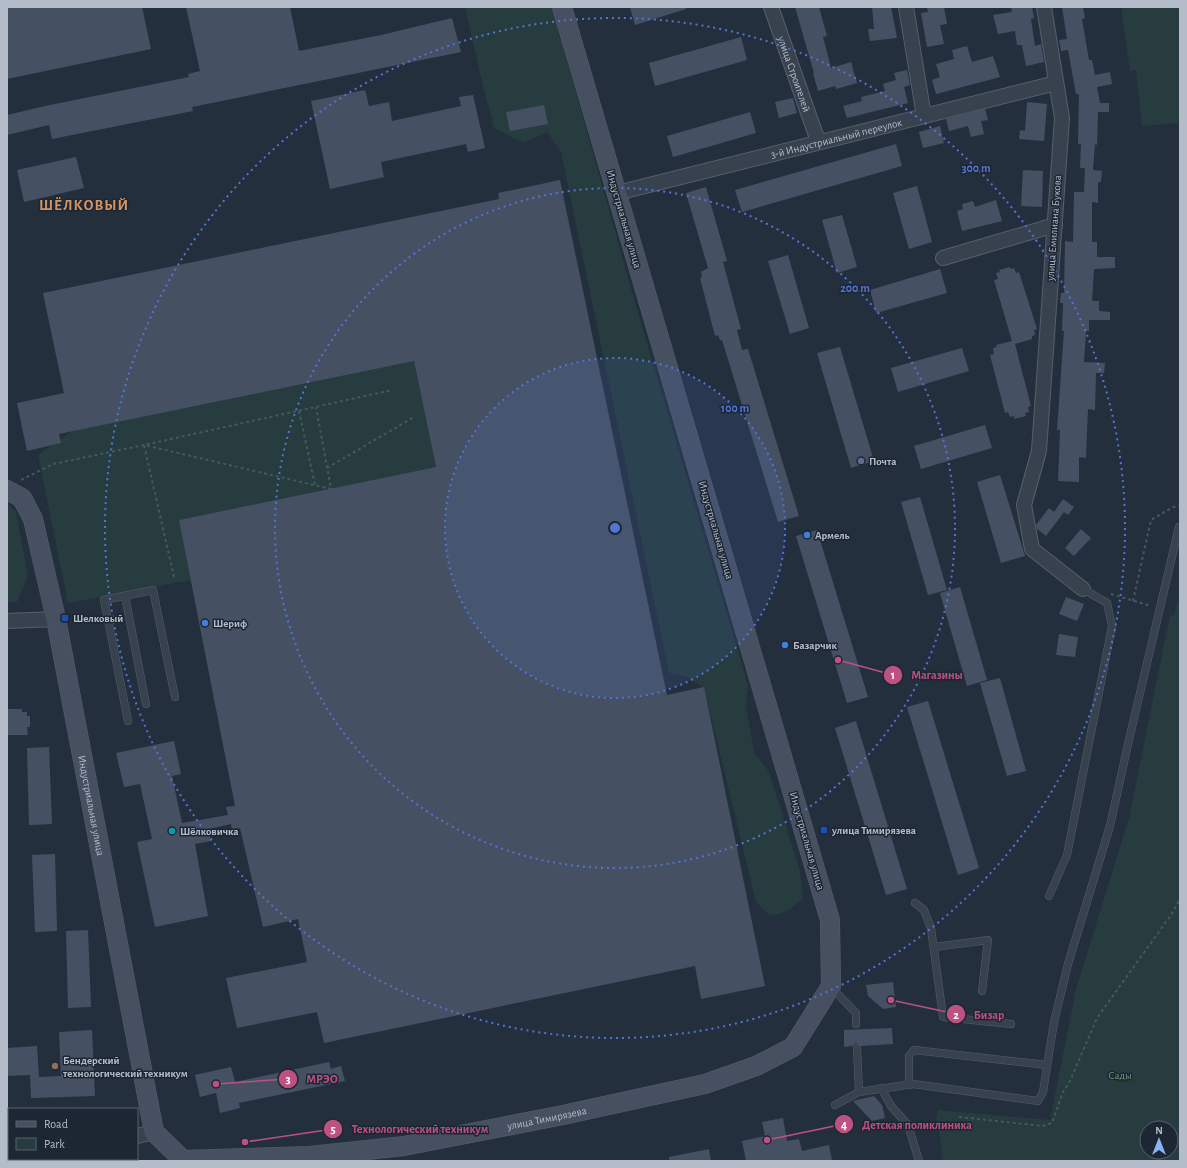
<svg xmlns="http://www.w3.org/2000/svg" width="1187" height="1168" font-family="'Alegreya Sans',sans-serif">
<rect width="100%" height="100%" fill="#242f3e"/>
<!-- green -->
<g fill="#263c3f" fill-rule="evenodd">
<path d="M465,7H552L632,292L748,685L746,706L754,752L769,772L800,871L803,898L788,911L770,916L756,902L704,688L687,677L669,673L561,152L547,132L523,143L494,128L480,73Z"/>
<path d="M1121,7H1180V123L1142,126L1136,70L1130,71Z"/>
<path d="M414,361L436,467L179,520L191,580L68,603L38,455L72,431Z"/>
<path d="M7,503L16,512L28,576L17,602H7Z"/>
<path d="M1180,592V1161H942L941,1142L936,1119L938,1110L1050,1120L1076,989L1129,818L1170,615L1174,616ZM1147,1128H1171V1152H1147Z"/>
</g>
<!-- building -->
<g fill="#455162">
<path d="M7,7H142L151,49L7,79Z"/>
<path d="M186,7H290L299,51L381,35L452,18L461,52L192,107L193,111L52,139L49,125L7,135V115L45,106L189,77L188,74L200,71Z"/>
<path d="M630,7H685L686,9L635,25Z"/>
<path d="M795,7H819L827,36L823,37L831,68L851,62L857,83L836,89L835,86L818,91L813,73H814Z"/>
<path d="M872,7H891L897,38L870,41L868,29H874Z"/>
<path d="M927,7H944L947,24L940,25L944,44L927,47L921,13L928,12Z"/>
<path d="M1011,7H1032L1034,18L1031,19L1035,46L1041,44L1044,62L1026,66L1022,45H1017L1015,31L998,34L993,15L1012,12Z"/>
<path d="M1062,7H1083L1085,18L1082,19L1089,60H1092L1095,75L1110,72L1112,84L1097,87L1100,103H1109V112H1098L1097,145L1095,144L1093,170L1102,171L1101,182H1098V203L1092,202V242H1097V257H1115V268L1094,269L1092,301H1099V311L1110,312V320H1089V331H1086L1084,362L1105,363L1104,373H1096L1095,410L1088,409L1086,458L1079,457V482L1058,481L1060,430H1057L1064,331H1062L1063,303H1060L1061,293H1064L1065,241L1073,242L1074,192H1084L1085,168H1080L1081,144H1078L1079,94H1076L1068,50L1061,51L1059,40L1067,39Z"/>
<path d="M741,37L747,60L655,86L649,63Z"/>
<path d="M967,46L972,62L993,56L1000,77L936,94L932,80L940,77L936,64L954,59L952,50Z"/>
<path d="M907,70L910,85L904,87L908,103L847,118L843,106L862,101L861,97L885,91L883,84L896,80L894,73Z"/>
<path d="M365,90L369,106L389,102L392,121L461,106L459,97L473,95L485,148L468,152L466,144L381,162L384,177L330,189L311,101Z"/>
<path d="M793,98L797,113L779,118L775,102Z"/>
<path d="M1027,102L1047,104L1044,141L1019,139L1020,130L1025,131Z"/>
<path d="M544,105L548,124L510,131L506,112Z"/>
<path d="M985,109L988,120L981,121L984,134L971,137L968,126L949,131L946,119Z"/>
<path d="M750,112L756,133L673,157L667,136Z"/>
<path d="M940,126L944,143L923,148L919,132Z"/>
<path d="M896,144L902,166L742,212L735,190Z"/>
<path d="M76,157L84,188L24,202L17,170Z"/>
<path d="M1023,170L1043,171L1042,207L1021,206Z"/>
<path d="M560,180L667,695L704,687L765,986L701,999L695,966L324,1043L317,1012L237,1028L226,978L307,962L298,919L263,927L240,828L232,829L231,824L209,829L211,841L195,844L208,916L155,927L137,842L152,839L140,784L124,787L116,753L174,741L181,774L172,776L182,823L228,815L226,807L235,806L179,520L436,467L414,361L59,434L61,443L27,451L17,403L64,393L43,293L499,199L498,193Z"/>
<path d="M917,186L932,242L909,249L893,193Z"/>
<path d="M706,187L727,261L723,262L741,329L737,330L742,350L748,349L799,516L778,522L722,340H720L718,335L715,336L700,278L702,277L701,272L708,268L686,193Z"/>
<path d="M996,200L1002,221L962,231L957,211L963,209L962,204L973,201L975,207Z"/>
<path d="M842,215L857,267L837,273L822,220Z"/>
<path d="M788,255L809,328L790,334L768,261Z"/>
<path d="M1010,267L1011,269L1014,268L1016,273L1019,272L1037,329L1034,330L1035,335L1032,336V339L1015,344L1031,406L1028,407L1029,412L1025,413L1026,416L1014,419V416L1010,417L1008,412L1005,413L990,355L994,354L993,348L997,347L996,345L1012,341L994,280L998,279L996,273L1000,272L999,270Z"/>
<path d="M940,269L947,293L876,313L870,290Z"/>
<path d="M840,347L874,461L851,468L817,353Z"/>
<path d="M962,348L969,371L898,392L891,368Z"/>
<path d="M985,425L992,448L921,469L914,446Z"/>
<path d="M1000,475L1025,556L1001,563L977,482Z"/>
<path d="M920,497L947,590L928,595L901,502Z"/>
<path d="M1063,499L1074,507L1068,515L1064,512L1046,536L1037,529L1036,525L1049,508L1054,512Z"/>
<path d="M1081,529L1091,538L1074,556L1065,548Z"/>
<path d="M817,530L868,697L847,703L796,536Z"/>
<path d="M960,587L987,680L967,686L940,593Z"/>
<path d="M1066,597L1084,604L1077,621L1059,614Z"/>
<path d="M1059,634L1078,637L1075,657L1056,655Z"/>
<path d="M1000,678L1026,771L1007,776L980,683Z"/>
<path d="M928,701L979,868L958,875L907,707Z"/>
<path d="M7,709H22V712H27V716H30V727H27L28,735H7Z"/>
<path d="M856,721L907,889L886,895L835,728Z"/>
<path d="M49,747L52,824L29,825L27,748Z"/>
<path d="M55,854L57,931L35,932L32,855Z"/>
<path d="M88,930L91,1007L68,1008L66,931Z"/>
<path d="M893,982L896,1007L883,1009L868,996L866,985Z"/>
<path d="M892,1028L893,1044L861,1046L856,1043L852,1046L844,1047V1030Z"/>
<path d="M92,1030L95,1096L31,1098L30,1075L7,1076V1048L37,1046L39,1077L61,1076L59,1032Z"/>
<path d="M329,1062L331,1069L341,1066L345,1081L239,1103L240,1108L220,1113L216,1093L200,1097L195,1075L231,1067L235,1082Z"/>
<path d="M874,1096L882,1105L885,1118L872,1121L853,1101Z"/>
<path d="M783,1118L787,1141L799,1139L802,1151L829,1145L832,1161H746L742,1141L765,1136L762,1122Z"/>
<path d="M709,1149L711,1161H669V1157Z"/>
</g>
<g fill="none" stroke-linecap="round" stroke-linejoin="round">
<!-- lane casing -->
<g stroke="#565f6c" stroke-width="8">
<g id="lane">
<path d="M125,596L146,704"/>
<path d="M128,721L104,600L153,590L175,697"/>
<path d="M1049,896L1067,855L1112,626L1107,603L1083,589"/>
<path d="M915,903L924,910L931,928L943,1017L1011,1024"/>
<path d="M934,947L988,940L982,991"/>
<path d="M832,988L856,1013V1024"/>
<path d="M909,1085V1056L914,1050L1047,1065"/>
<path d="M881,1088L891,1106L908,1125L919,1161"/>
<path d="M859,1092L913,1084L1038,1101L1043,1092L1054,1022L1068,964L1110,826L1128,744L1179,527"/>
<path d="M835,1105L859,1092L857,1048"/>
</g>
</g>
<!-- street casing -->
<g stroke="#565f6c" stroke-width="16">
<g id="street">
<path id="s1" d="M771,7L818,141"/>
<path d="M906,7L924,116"/>
<path d="M1044,7L1062,118L1039,451L1024,505L1032,549L1083,589"/>
<path id="s2" d="M617,193L1056,83"/>
<path d="M943,258L1055,225"/>
<path d="M7,621L56,619"/>
<path d="M137,1136L154,1132"/>
<path d="M7,1141H9"/>
</g>
</g>
<!-- secondary casing -->
<g stroke="#565f6c" stroke-width="20">
<g id="secondary">
<path id="s3" d="M7,490L22,498L33,519L56,619L154,1132L183,1160L310,1156L404,1146L563,1115L705,1084L756,1066L793,1047L831,986L830,920L562,7"/>
</g>
</g>
<!-- path -->
<g stroke="#44595c" stroke-width="2" stroke-dasharray="3 3" stroke-linecap="butt">
<path d="M299,411L315,485"/>
<path d="M327,468L414,417"/>
<path d="M21,480L53,464L144,445L331,489L316,407"/>
<path d="M174,577L144,445L392,390"/>
<path d="M1111,594L1151,606"/>
<path d="M1133,601L1151,520L1173,507L1180,506"/>
<path d="M959,1117L1043,1126L1052,1123L1063,1092L1070,1081L1097,1018L1171,915L1180,899"/>
</g>
<!-- lane -->
<use href="#lane" stroke="#38414e" stroke-width="7"/>
<!-- street -->
<use href="#street" stroke="#38414e" stroke-width="14"/>
<!-- secondary -->
<use href="#secondary" stroke="#465061" stroke-width="19"/>
</g>
<!-- distance rings -->
<circle cx="615" cy="528" r="170" fill="#5274d3" fill-opacity=".12"/>
<g fill="none" stroke="#5274d3" stroke-width="2" stroke-dasharray="2 4">
<circle cx="615" cy="528" r="170"/>
<circle cx="615" cy="528" r="340"/>
<circle cx="615" cy="528" r="510"/>
</g>
<!-- markers -->
<circle fill="#5c6f8a" stroke="#1d2633" stroke-width="1.5" cx="861" cy="461" r="4"/>
<g fill="#3f7fe0" stroke="#1d2633" stroke-width="1.5">
<circle cx="807" cy="535" r="4"/>
<circle cx="205" cy="623" r="4"/>
<circle cx="785" cy="645" r="4"/>
</g>
<g fill="#1a4fb4" stroke="#1d2633" stroke-width="1.5">
<rect x="61" y="614" width="8" height="8" rx="2"/>
<rect x="820" y="826" width="8" height="8" rx="2"/>
</g>
<circle fill="#0f9aa8" stroke="#1d2633" stroke-width="1.5" cx="172" cy="831" r="4"/>
<circle fill="#8d6e63" stroke="#1d2633" stroke-width="1.5" cx="55" cy="1066" r="4"/>
<g text-anchor="middle" dominant-baseline="central" stroke-width="3" stroke-linejoin="round" paint-order="stroke">
<!-- street labels -->
<g font-size="11" fill="#b4bcc9" stroke="#1d2633">
<text stroke="none"><textPath href="#s1" startOffset="71">улица Строителей</textPath></text>
<text stroke="none"><textPath href="#s2" startOffset="226">3-й Индустриальный переулок</textPath></text>
<text transform="translate(624 219) rotate(74)">Индустриальная улица</text>
<text transform="translate(1054 228) rotate(-86)">улица Емилиана Букова</text>
<text transform="translate(716 530) rotate(74)">Индустриальная улица</text>
<text stroke="none"><textPath href="#s3" startOffset="333">Индустриальная улица</textPath></text>
<text transform="translate(807 841) rotate(74)">Индустриальная улица</text>
<text stroke="none"><textPath href="#s3" startOffset="1073">улица Тимирязева</textPath></text>
</g>
<!-- poi labels -->
<g font-size="11" font-weight="bold" fill="#b4bcc9" stroke="#1d2633" text-anchor="start">
<text x="869" y="461">Почта</text>
<text x="815" y="535">Армель</text>
<text x="73" y="618">Шелковый</text>
<text x="213" y="623">Шериф</text>
<text x="793" y="645">Базарчик</text>
<text x="832" y="830">улица Тимирязева</text>
<text x="180" y="831">Шёлковичка</text>
<text x="63" y="1060">Бендерский<tspan x="63" dy="13">технологический техникум</tspan></text>
</g>
<!-- park labels -->
<g font-size="11" fill="#6b9a76" stroke="#1d2633">
<text x="1120" y="1075">Сады</text>
</g>
<!-- district labels -->
<g font-size="15" font-weight="bold" letter-spacing="1" fill="#d59563" stroke="#1d2633">
<text x="84" y="205">ШЁЛКОВЫЙ</text>
</g>
</g>
<circle cx="615" cy="528" r="6" fill="#5274d3" stroke="#1d2633" stroke-width="2"/>
<g font-size="12" text-anchor="middle" font-weight="bold" fill="#5274d3" stroke="#1d2633" stroke-width="3" stroke-linejoin="round" paint-order="stroke">
<text x="976" y="172">300 m</text>
<text x="855" y="292">200 m</text>
<text x="735" y="412">100 m</text>
</g>
<!-- callouts -->
<path fill="none" stroke="#bd5182" stroke-width="1.5" d="M838 660L893 675M891 1000L956 1014M216 1084L288 1079M767 1140L844 1124M245 1142L333 1129"/>
<g fill="#bd5182" stroke="#1d2633" stroke-width="1.5">
<circle cx="838" cy="660" r="4"/>
<circle cx="891" cy="1000" r="4"/>
<circle cx="216" cy="1084" r="4"/>
<circle cx="767" cy="1140" r="4"/>
<circle cx="245" cy="1142" r="4"/>
<circle cx="893" cy="675" r="10"/>
<circle cx="956" cy="1014" r="10"/>
<circle cx="288" cy="1079" r="10"/>
<circle cx="844" cy="1124" r="10"/>
<circle cx="333" cy="1129" r="10"/>
</g>
<g font-size="12" text-anchor="middle" font-weight="bold" fill="#fff">
<text x="893" y="679">1</text>
<text x="956" y="1019">2</text>
<text x="288" y="1083">3</text>
<text x="844" y="1129">4</text>
<text x="333" y="1133">5</text>
</g>
<g font-size="12" text-anchor="middle" font-weight="bold" fill="#bd5182" stroke="#1d2633" stroke-width="3" stroke-linejoin="round" paint-order="stroke">
<text x="937" y="679">Магазины</text>
<text x="989" y="1019">Бизар</text>
<text x="322" y="1083">МРЭО</text>
<text x="917" y="1129">Детская поликлиника</text>
<text x="420" y="1133">Технологический техникум</text>
</g>
<!-- border -->
<rect width="1187" height="1168" fill="none" stroke="#b4bcc9" stroke-width="16"/>
<!-- legend -->
<rect x="8" y="1108" width="130" height="52" fill="#1d2633" stroke="#59626f"/>
<rect x="16" y="1121" width="20" height="6" fill="#465061" stroke="#59626f"/>
<text x="44" y="1128" font-size="12" fill="#b4bcc9">Road</text>
<rect x="16" y="1138" width="20" height="12" fill="#263c3f" stroke="#59626f"/>
<text x="44" y="1148" font-size="12" fill="#b4bcc9">Park</text>
<!-- north arrow -->
<g transform="translate(1159 1140)"><circle r="19" fill="#1d2633" stroke="#59626f"/>
<path d="M0-3L7 15L0 10L-7 15Z" fill="#8ab4f8"/>
<text y="-6" font-size="11" font-weight="bold" text-anchor="middle" fill="#b4bcc9">N</text>
</g>
</svg>
